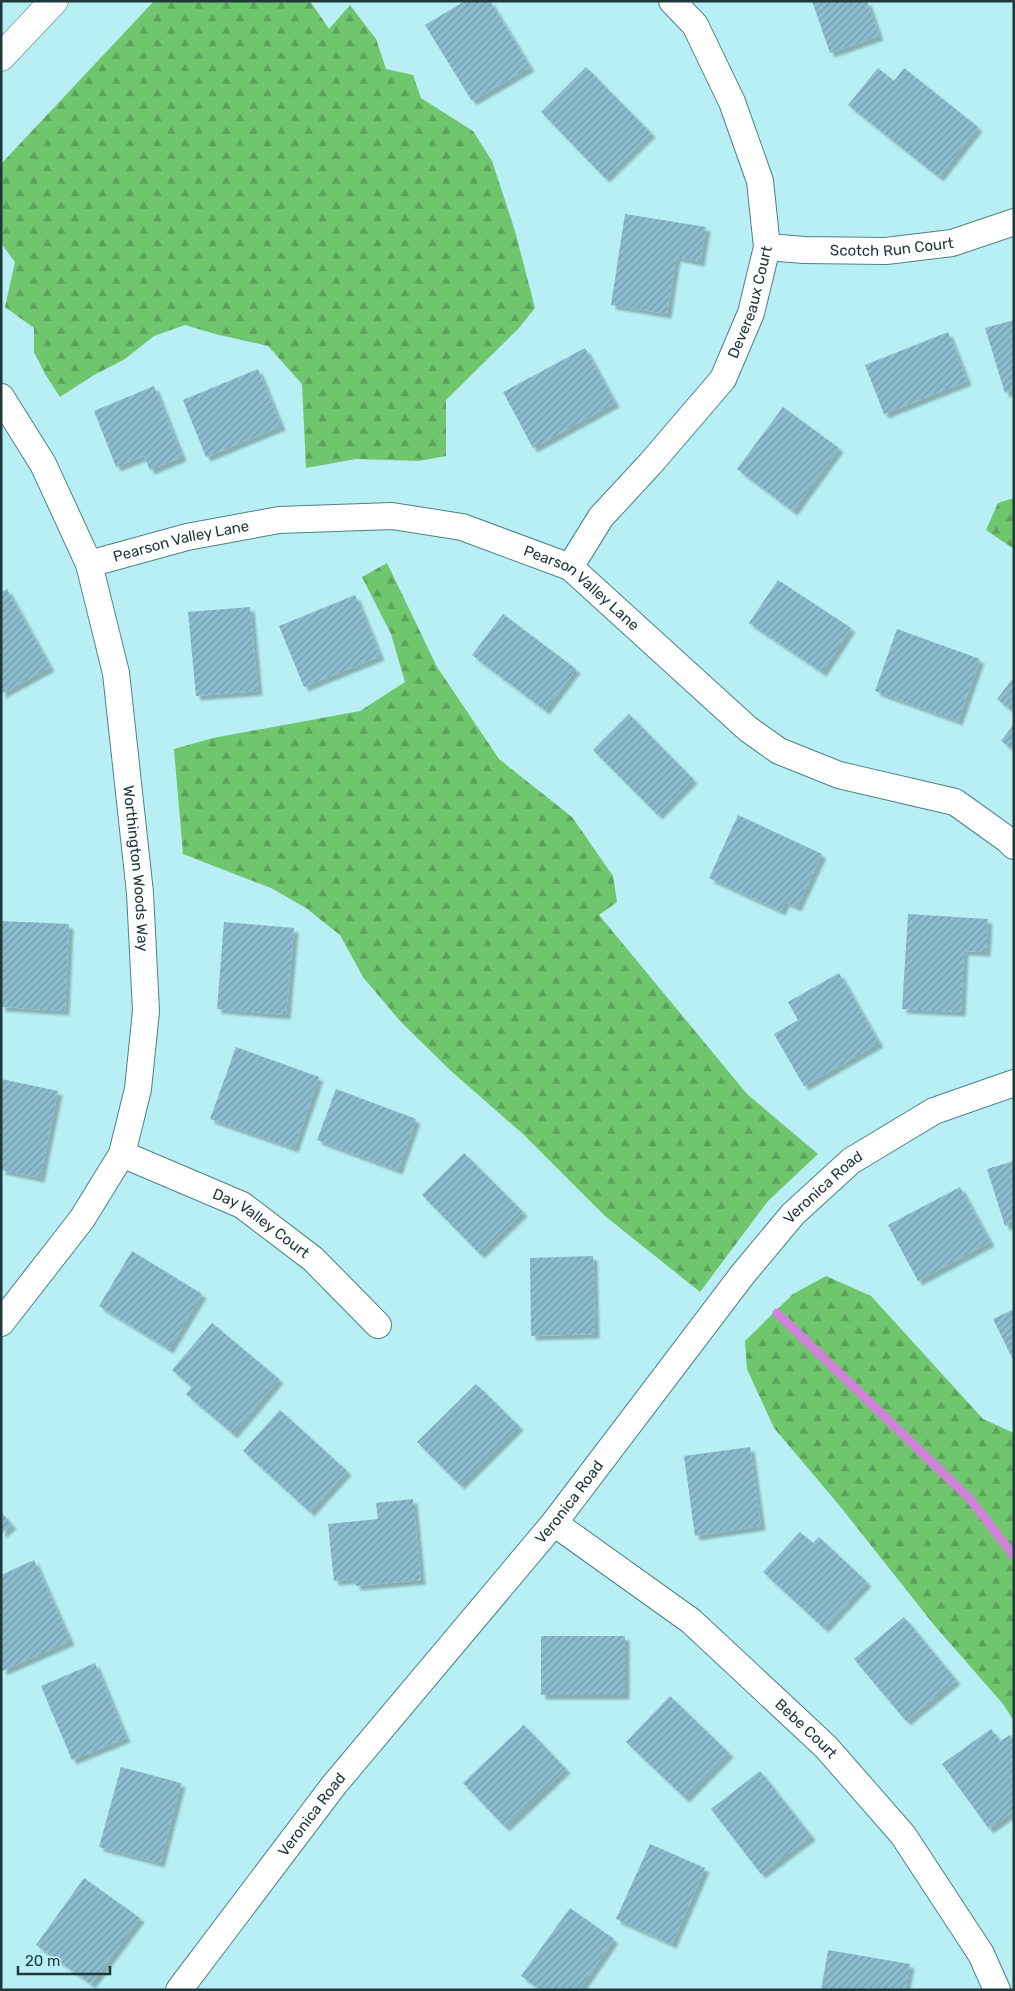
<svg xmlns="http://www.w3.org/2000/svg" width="1015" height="1991" font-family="Rubik,sans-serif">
<defs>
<pattern id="forest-firs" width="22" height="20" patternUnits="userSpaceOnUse" patternTransform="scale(1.25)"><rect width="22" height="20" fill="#6fc66d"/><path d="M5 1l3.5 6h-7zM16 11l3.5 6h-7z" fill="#5ba25b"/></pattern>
<pattern id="building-hatch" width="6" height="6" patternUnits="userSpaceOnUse" patternTransform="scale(1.25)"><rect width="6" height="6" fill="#8cbdcf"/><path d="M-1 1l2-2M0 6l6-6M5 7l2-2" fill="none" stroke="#729ba9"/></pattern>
<filter id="shadow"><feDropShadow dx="4.5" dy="4.5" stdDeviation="1" flood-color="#0004"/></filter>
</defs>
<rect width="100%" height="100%" fill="#b7eff5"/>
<!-- forest -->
<g fill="url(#forest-firs)">
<path d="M154,1H310L329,29L350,5L376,39L386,69L413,75L421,98L473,131L492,161L515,231L535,308L518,329L446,400V456L419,461L356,459L306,468L302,384L268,346L215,334L185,325L154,336L125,359L94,375L60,397L45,374L34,352V328L5,307L15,262L1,243V164Z"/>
<path d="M1014,498V549L986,530L998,503Z"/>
<path d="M387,563L437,667L499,759L572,817L613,876L617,902L599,915L747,1094L818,1154L768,1201L700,1292L605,1216L523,1134L451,1071L400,1021L363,977L340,935L306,908L271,888L183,854L174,749L213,738L360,711L405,682L391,634L362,577Z"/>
<path d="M826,1276L871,1296L983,1419L1014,1433V1721L1003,1704L934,1625L839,1505L774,1428L747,1369L745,1341L793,1294Z"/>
</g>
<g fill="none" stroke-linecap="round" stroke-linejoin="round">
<!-- stream -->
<path stroke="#d081d9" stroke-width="9" d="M777,1313L970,1499L1014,1556"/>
</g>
<!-- building -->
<g fill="url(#building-hatch)" filter="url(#shadow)">
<path d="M465,1H490L530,67L472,101L425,25Z"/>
<path d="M812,1H867L879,36L830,53Z"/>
<path d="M586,67L651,133L605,178L541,112Z"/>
<path d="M878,68L894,81L904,68L978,127L939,177L848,105Z"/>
<path d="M625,214L706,227L700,262L676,257L667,314L611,305Z"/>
<path d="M1014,320V390L1005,393L985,328Z"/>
<path d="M948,332L967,381L884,414L865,365Z"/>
<path d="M585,348L615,403L533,448L503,392Z"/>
<path d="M258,369L281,426L206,457L183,400Z"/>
<path d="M154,386L182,457L150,470L144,456L116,467L94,411Z"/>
<path d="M783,407L839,448L793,511L737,469Z"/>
<path d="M778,580L851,628L822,672L749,623Z"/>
<path d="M7,589L50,667L1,694V592Z"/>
<path d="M355,595L380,656L304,687L279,626Z"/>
<path d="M250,607L258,691L196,696L188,612Z"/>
<path d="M503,614L576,669L545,710L472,655Z"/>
<path d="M897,629L980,659L958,721L875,691Z"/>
<path d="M1014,677V712L997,699Z"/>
<path d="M629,714L693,779L658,815L593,750Z"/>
<path d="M1014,724V750L1001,741Z"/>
<path d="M738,815L822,854L797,907L785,902L781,911L709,878Z"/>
<path d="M908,914L988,919L986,952L964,951L961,1012L902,1009Z"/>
<path d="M1,921L69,924L65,1011L1,1007Z"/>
<path d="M224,922L294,928L286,1015L217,1009Z"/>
<path d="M839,973L879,1043L804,1086L774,1034L798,1020L788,1002Z"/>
<path d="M236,1047L319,1077L294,1148L210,1119Z"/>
<path d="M1,1079L58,1091L40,1178L1,1170Z"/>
<path d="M336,1089L416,1119L398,1170L317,1140Z"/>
<path d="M464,1153L523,1212L480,1254L422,1195Z"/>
<path d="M1014,1161V1224L1005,1226L987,1169Z"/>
<path d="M960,1187L990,1242L918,1281L888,1225Z"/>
<path d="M132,1251L202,1294L169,1349L99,1306Z"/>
<path d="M593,1256L595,1334L531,1336L530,1258Z"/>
<path d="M1014,1309V1362L993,1319Z"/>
<path d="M212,1323L279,1379L233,1434L186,1394L192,1387L172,1370Z"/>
<path d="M476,1384L519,1426L460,1485L417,1442Z"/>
<path d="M280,1410L347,1471L310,1512L243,1451Z"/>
<path d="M750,1447L761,1526L695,1536L684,1456Z"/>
<path d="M413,1499L421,1580L356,1586L355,1579L334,1581L328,1524L378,1519L376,1503Z"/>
<path d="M1,1512L12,1525L1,1534Z"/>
<path d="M800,1532L813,1543L819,1537L867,1582L824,1628L763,1572Z"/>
<path d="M34,1560L70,1641L2,1671L1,1575Z"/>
<path d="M904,1617L956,1680L906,1721L854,1659Z"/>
<rect x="541" y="1636" width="84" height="59"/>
<path d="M95,1663L126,1738L72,1760L41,1686Z"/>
<path d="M670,1696L729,1753L685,1798L626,1742Z"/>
<path d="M524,1725L566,1769L505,1827L463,1783Z"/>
<path d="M991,1729L1000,1741L1010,1735L1014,1740V1811L989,1829L942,1764Z"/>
<path d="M121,1767L181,1783L160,1863L99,1847Z"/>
<path d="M760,1771L811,1836L761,1874L711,1809Z"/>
<path d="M650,1844L705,1868L672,1944L616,1919Z"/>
<path d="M84,1878L140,1918L91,1984L36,1945Z"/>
<path d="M570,1908L614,1939L579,1990H541L521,1976Z"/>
<path d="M828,1950L910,1964L905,1990H821Z"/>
</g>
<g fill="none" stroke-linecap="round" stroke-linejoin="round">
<!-- street casing -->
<g stroke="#4c8287" stroke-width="28">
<g id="street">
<path id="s1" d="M767,247L804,250L886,251L952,243L1014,222"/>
<path id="s2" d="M1,397L43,464L89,564L116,673L140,893L146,1011L138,1089L122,1154L82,1219L1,1323"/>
<path id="s3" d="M89,564L187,537L279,520L392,516L462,527L570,567L748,729L779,751L839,775L955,802L1008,840L1014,846"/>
<path id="s4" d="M570,567L601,517L651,463L723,379L751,313L767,247L760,181L732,102L695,25L672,1"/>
<path id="s5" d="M122,1154L242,1205L313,1259L378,1325"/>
<path id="s6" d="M554,1523L691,1621L826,1747L903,1835L981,1954L997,1990"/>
<path id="s7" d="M179,1990L334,1785L554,1523L743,1274L793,1214L851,1161L934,1111L1014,1083"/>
</g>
</g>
<!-- secondary casing -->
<g stroke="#4c8287" stroke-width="29">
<path id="secondary" d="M1,57L54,1"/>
</g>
<!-- street -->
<use href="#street" stroke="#fff" stroke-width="26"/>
<!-- secondary -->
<use href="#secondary" stroke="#fff" stroke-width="28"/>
</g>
<g text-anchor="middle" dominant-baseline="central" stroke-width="5" stroke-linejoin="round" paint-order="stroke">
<!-- street labels -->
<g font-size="15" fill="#21383a" stroke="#b7eff5">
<text stroke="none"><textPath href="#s1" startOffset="125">Scotch Run Court</textPath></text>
<text stroke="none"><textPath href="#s4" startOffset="325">Devereaux Court</textPath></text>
<text stroke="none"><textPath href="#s3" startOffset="95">Pearson Valley Lane</textPath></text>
<text stroke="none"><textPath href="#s3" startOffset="515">Pearson Valley Lane</textPath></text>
<text stroke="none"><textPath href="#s2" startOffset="498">Worthington Woods Way</textPath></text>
<text stroke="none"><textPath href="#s7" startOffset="1030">Veronica Road</textPath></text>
<text stroke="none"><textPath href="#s5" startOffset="156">Day Valley Court</textPath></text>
<text stroke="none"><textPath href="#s7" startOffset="625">Veronica Road</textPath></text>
<text stroke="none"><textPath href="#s6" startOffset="326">Bebe Court</textPath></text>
<text stroke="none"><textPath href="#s7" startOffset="220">Veronica Road</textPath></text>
</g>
</g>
<!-- border -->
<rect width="1015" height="1991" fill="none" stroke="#21383a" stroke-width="5"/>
<!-- scale -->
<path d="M18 1966v8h92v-8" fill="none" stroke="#21383a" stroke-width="2.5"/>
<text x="25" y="1966" font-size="15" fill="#21383a" stroke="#b7eff5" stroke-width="4" paint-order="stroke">20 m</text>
</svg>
